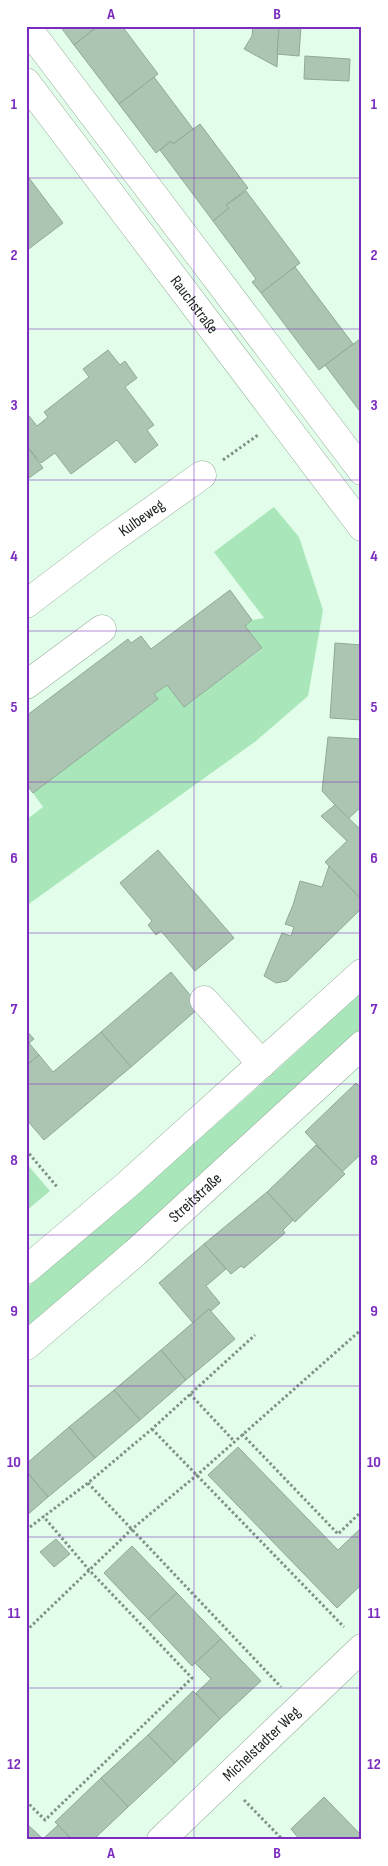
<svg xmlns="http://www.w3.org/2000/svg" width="388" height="1866" font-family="'Sofia Sans Condensed',sans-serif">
<rect width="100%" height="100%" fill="#e2fde9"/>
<!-- green -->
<g fill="#a9e7ba">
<path d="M274,507L299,537L323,610L308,696L256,741L26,906V820L43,807L33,793L157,700L154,694L167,685L184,707L262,649L245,626L252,620L264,618L214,552Z"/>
<path d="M362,991V1028L169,1205L26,1328V1288C140,1191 254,1094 362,991Z"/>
<path d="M26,1163L50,1191L26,1211Z"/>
</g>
<!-- building -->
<g fill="#acc5b2" stroke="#90a996">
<path d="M60,26H98L74,45Z"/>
<path d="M98,26H122L158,74L119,104L74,45Z"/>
<path d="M253,26H279L277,67L244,49L252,36Z"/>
<path d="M279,26H301L299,56L277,54Z"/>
<path d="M305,56L350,59L349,81L304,79Z"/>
<path d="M154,77L193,129L173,144L171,141L156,153L119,104Z"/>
<path d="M200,124L248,188L226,205L229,208L213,221L160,150L171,141L173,144Z"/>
<path d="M26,174L63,223L26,251Z"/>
<path d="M246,191L300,263L261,293L252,282L256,279L213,221L229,208L226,205Z"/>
<path d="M295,267L353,344L319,370L261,293Z"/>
<path d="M360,339L362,342V414L325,365Z"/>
<path d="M108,350L120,365L125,361L137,378L125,387L154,425L147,430L158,445L135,463L117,440L71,474L55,453L41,463L26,445V412L37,426L48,417L44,412L89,377L83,369Z"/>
<path d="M26,445L43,468L26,480Z"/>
<path d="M230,590L252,620L245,626L262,648L184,707L167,685L154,694L158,699L33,793L26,784V716L128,639L131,643L141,636L151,649Z"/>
<path d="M335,643L362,645V720L330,718Z"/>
<path d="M328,737L362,739L360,779L362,781V806L348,819L322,791Z"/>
<path d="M335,805L362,831V900L325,862L347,841L321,816Z"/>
<path d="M158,850L234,938L195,971L161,931L156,935L148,925L152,921L120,883Z"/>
<path d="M329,866L362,900V908L287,981L276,983L264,976L282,933L291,936L294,927L285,924L293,905L300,881L322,887Z"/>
<path d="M171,972L200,1007L131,1067L101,1032Z"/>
<path d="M26,1030L34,1039L29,1043L39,1055L26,1066Z"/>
<path d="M101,1032L131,1067L44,1140L26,1119V1066L39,1055L53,1072Z"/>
<path d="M356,1083L362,1089V1153L342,1172L305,1132Z"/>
<path d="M316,1145L345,1174L295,1222L267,1192Z"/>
<path d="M267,1192L293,1220L283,1230L285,1233L244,1268L241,1266L231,1274L204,1244Z"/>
<path d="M204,1244L226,1269L206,1286L220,1303L211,1311L209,1309L193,1323L159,1283Z"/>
<path d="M209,1309L235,1339L186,1380L161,1350Z"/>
<path d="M161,1350L186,1380L140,1420L114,1390Z"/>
<path d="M114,1390L140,1420L95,1458L69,1427Z"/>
<path d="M69,1427L95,1458L48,1497L26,1471V1464Z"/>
<path d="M238,1447L338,1550L362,1527V1584L337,1608L208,1475Z"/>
<path d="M26,1471L48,1497L26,1516Z"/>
<path d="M56,1539L70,1554L54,1567L40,1552Z"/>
<path d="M132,1546L177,1593L148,1619L104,1573Z"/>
<path d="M177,1593L221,1639L192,1666L148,1619Z"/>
<path d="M221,1639L261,1681L220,1719L196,1693L211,1679L195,1663Z"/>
<path d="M193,1691L220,1719L175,1763L148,1735Z"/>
<path d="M148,1735L175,1763L128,1807L101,1778Z"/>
<path d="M101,1778L128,1807L93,1840H72L55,1822Z"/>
<path d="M324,1797L362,1836V1840H300L291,1829Z"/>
<path d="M27,1824L43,1839L58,1825L72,1840H26Z"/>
</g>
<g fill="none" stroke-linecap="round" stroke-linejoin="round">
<!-- minor casing -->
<g stroke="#95ae9b" stroke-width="29">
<g id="minor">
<path id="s1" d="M26,604L105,544L202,475"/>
<path d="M26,685L102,629"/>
<path d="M204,1000L262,1064"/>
<path id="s2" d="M161,1840L362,1648"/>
</g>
</g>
<!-- major casing -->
<g stroke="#95ae9b" stroke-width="29">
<g id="major">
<path d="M26,26L362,471"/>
<path id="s3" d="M26,82L362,527"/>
<path d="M26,1270L128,1184L362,973"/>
<path id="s4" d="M26,1346L135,1253L362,1045"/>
</g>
</g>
<!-- path -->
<g stroke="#809285" stroke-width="3" stroke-dasharray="2.5 2.5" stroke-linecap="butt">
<path d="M223,460L258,435"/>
<path d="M26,1150L58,1188"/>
<path d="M190,1394L234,1441"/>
<path d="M152,1429L344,1627"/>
<path d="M242,1434L338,1534L362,1511"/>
<path d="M88,1483L281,1687"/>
<path d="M26,1530L88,1483L152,1429L255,1335"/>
<path d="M26,1631L132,1529L197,1475L362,1329"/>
<path d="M244,1800L283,1840"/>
<path d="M26,1801L45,1820L192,1678L90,1571L43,1516"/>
</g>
<!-- minor -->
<use href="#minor" stroke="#fff" stroke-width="28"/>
<!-- major -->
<use href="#major" stroke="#fff" stroke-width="28"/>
</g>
<!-- grid -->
<path fill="none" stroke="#7b2cbf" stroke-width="1" stroke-opacity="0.55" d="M194,26V1840M26,178H362M26,329H362M26,480H362M26,631H362M26,782H362M26,933H362M26,1084H362M26,1235H362M26,1386H362M26,1537H362M26,1688H362"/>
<g text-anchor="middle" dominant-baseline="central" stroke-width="4" stroke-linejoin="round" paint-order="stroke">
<!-- street labels -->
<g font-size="16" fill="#18211a" stroke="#fff">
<text stroke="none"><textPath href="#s3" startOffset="279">Rauchstraße</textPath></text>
<text stroke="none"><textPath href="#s1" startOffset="144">Kulbeweg</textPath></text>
<text stroke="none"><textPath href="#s4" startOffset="225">Streitstraße</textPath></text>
<text stroke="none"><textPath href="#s2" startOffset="139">Michelstadter Weg</textPath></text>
</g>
</g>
<!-- border -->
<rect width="388" height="1866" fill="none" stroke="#ffffff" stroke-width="55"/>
<rect x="28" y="28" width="332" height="1810" fill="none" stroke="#7b2cbf" stroke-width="2"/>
<g font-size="16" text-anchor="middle" font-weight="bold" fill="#7b2cbf">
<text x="111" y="19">A</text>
<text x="277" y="19">B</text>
<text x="14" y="109">1</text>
<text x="374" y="109">1</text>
<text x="14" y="260">2</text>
<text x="374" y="260">2</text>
<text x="14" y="410">3</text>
<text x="374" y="410">3</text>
<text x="14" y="561">4</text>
<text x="374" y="561">4</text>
<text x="14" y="712">5</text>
<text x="374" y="712">5</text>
<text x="14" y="863">6</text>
<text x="374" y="863">6</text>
<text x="14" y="1014">7</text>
<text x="374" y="1014">7</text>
<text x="14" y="1165">8</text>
<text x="374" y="1165">8</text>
<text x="14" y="1316">9</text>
<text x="374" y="1316">9</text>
<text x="14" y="1467">10</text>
<text x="374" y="1467">10</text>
<text x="14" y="1618">11</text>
<text x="374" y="1618">11</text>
<text x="14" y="1769">12</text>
<text x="374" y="1769">12</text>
<text x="111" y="1858">A</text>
<text x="277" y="1858">B</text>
</g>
</svg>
